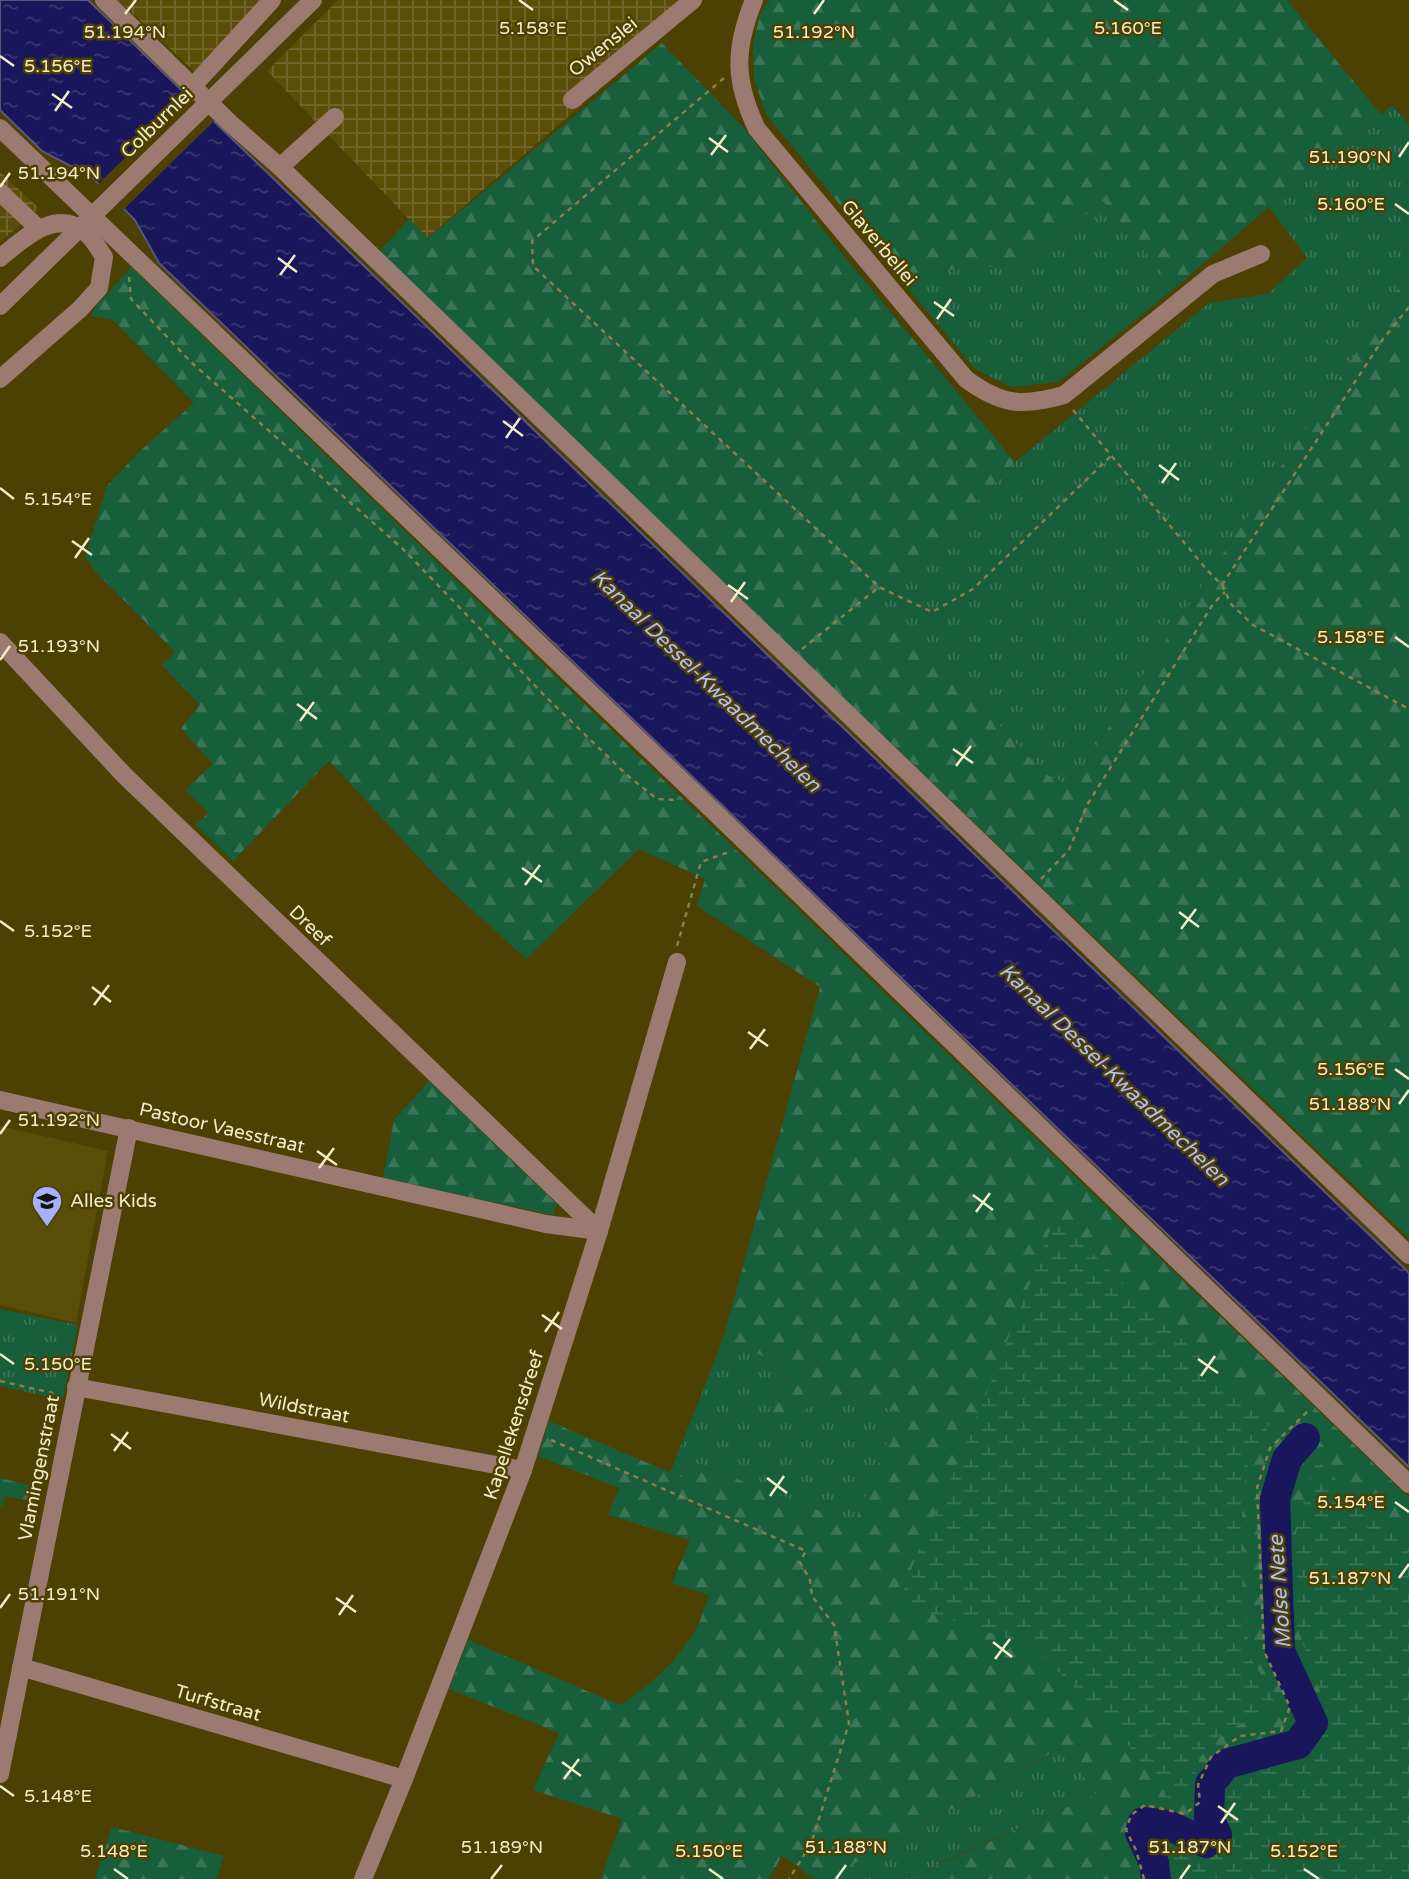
<svg xmlns="http://www.w3.org/2000/svg" width="1409" height="1879" font-family="'Varela Round',sans-serif">
<defs>
<pattern id="industrial-grid" width="8" height="8" patternUnits="userSpaceOnUse" patternTransform="scale(1.75)"><rect width="8" height="8" fill="#5a4d08"/><path d="M0 4h8M4 0v8" fill="none" stroke="#72672b"/></pattern>
<pattern id="grass-tufts" width="24" height="20" patternUnits="userSpaceOnUse" patternTransform="scale(1.75)"><rect width="24" height="20" fill="#175e3b"/><path d="M3 7l-1-3M5 7V3M7 7l1-3M15 17l-1-3M17 17v-4M19 17l1-3" fill="none" stroke="#397556"/></pattern>
<pattern id="forest-firs" width="22" height="20" patternUnits="userSpaceOnUse" patternTransform="scale(1.75)"><rect width="22" height="20" fill="#175e3b"/><path d="M5 1l3.5 6h-7zM16 11l3.5 6h-7z" fill="#397556"/></pattern>
<pattern id="wetland-marsh" width="20" height="14" patternUnits="userSpaceOnUse" patternTransform="scale(1.75)"><rect width="20" height="14" fill="#175e3b"/><path d="M1 5h8M5 5V1M11 12h8M15 12V8" fill="none" stroke="#397556"/></pattern>
<pattern id="water-ripples" width="26" height="14" patternUnits="userSpaceOnUse" patternTransform="scale(1.75)"><rect width="26" height="14" fill="#1a165b"/><path d="M2 4q2-2 4 0t4 0M15 11q2-2 4 0t4 0" fill="none" stroke="#3c3871"/></pattern>
</defs>
<rect width="100%" height="100%" fill="#4c4002"/>
<!-- built -->
<path fill="#5a4d08" d="M0,1126L108,1151L76,1323L0,1305Z"/>
<!-- industrial -->
<g fill="url(#industrial-grid)">
<path d="M118,0H272L196,73Z"/>
<path d="M338,0H704L427,238L267,71Z"/>
<path d="M0,172L39,208L0,242Z"/>
</g>
<!-- grass -->
<g fill="url(#grass-tufts)">
<path d="M1392,105L1409,124V272L1070,786L1045,774L937,659L880,604L1015,462L1209,303L1268,294L1307,258L1269,207L1369,127Z"/>
<path d="M1103,201L1175,288L1059,382L1011,387L974,368L896,274L1024,264Z"/>
<path d="M0,1309L78,1325L63,1400L0,1386Z"/>
<path d="M722,1342L781,1362L786,1382L772,1404L810,1405L845,1394L899,1412L854,1525L693,1462L684,1478L670,1473Z"/>
<path d="M1062,1748L1097,1794L941,1862L919,1879H857L852,1865Z"/>
</g>
<!-- forest -->
<g fill="url(#forest-firs)">
<path d="M769,0H1287L1382,116L1269,207L1175,288L1103,201L1024,264L896,274L766,114L754,79L753,45L760,14Z"/>
<path d="M662,43L742,126L840,251L1015,462L880,604L937,659L1045,774L1070,786L1409,272V1238L378,253L409,219L428,238Z"/>
<path d="M131,267L1409,1498V1879H919L941,1863L1097,1794L1061,1748L852,1865L857,1879H814L782,1855L769,1879H601L622,1819L533,1790L559,1733L449,1689L468,1640L620,1705C649,1687 677,1661 695,1631C701,1621 704,1607 709,1595L672,1583L690,1540L608,1515L619,1488L538,1456L549,1421L683,1478L693,1462L854,1524L899,1412L844,1394L810,1405L790,1423L770,1414L772,1404L786,1382L781,1362L722,1342L820,987L697,906L705,879L639,849L526,959L443,883L329,761L233,861L195,824L209,813L185,790L213,764L181,728L200,705L162,665L175,652L95,571L85,557L107,486L139,452L194,403L113,320L91,316L94,309Z"/>
<path d="M429,1081L557,1204L553,1215L383,1178L394,1120Z"/>
<path d="M0,1478L39,1488L36,1502L5,1496L2,1506H0Z"/>
<path d="M112,1827L224,1856L216,1879H95Z"/>
</g>
<!-- wetland -->
<g fill="url(#wetland-marsh)">
<path d="M1055,1218L1270,1423L1246,1469L1241,1531L1243,1601L1250,1658L1269,1686L1277,1711L1264,1719L1248,1720L1224,1733L1200,1757L1189,1797L1170,1801L1119,1733L1034,1647L900,1603C913,1555 938,1511 957,1465C991,1383 1023,1301 1055,1218Z"/>
<path d="M1315,1459L1409,1549V1879H1168L1161,1838L1200,1860L1228,1839L1223,1798L1242,1776L1307,1758L1330,1720L1295,1621L1290,1557Z"/>
</g>
<!-- water -->
<path fill="url(#water-ripples)" stroke="#5b567c" stroke-width="2" d="M0,0H88L1409,1273V1467L159,263L135,220L92,177L42,151L0,110Z"/>
<!-- pier -->
<path fill="#4c4002" d="M190,94L216,119L121,212L96,186Z"/>
<g fill="none" stroke-linecap="round" stroke-linejoin="round">
<!-- river -->
<path stroke="#1a165b" stroke-width="30" d="M1156,1879L1154,1863L1140,1833L1143,1822L1168,1825L1206,1843L1217,1835L1209,1818L1210,1784L1226,1764L1298,1744L1313,1723L1280,1651L1275,1499L1287,1459L1305,1438"/>
<!-- path -->
<g stroke="#8a7f4b" stroke-width="2.5" stroke-dasharray="5 5" stroke-linecap="butt">
<path d="M724,78L532,241L533,266L879,587L932,612L973,589L1111,456"/>
<path d="M129,277L131,299L192,363L403,549L547,698L627,775L657,799L676,800"/>
<path d="M1073,410L1208,571L1222,585L1231,604L1253,625L1409,709"/>
<path d="M1222,585L1383,339L1409,307"/>
<path d="M802,649L879,587"/>
<path d="M1041,879L1069,850L1087,805L1213,604L1225,592"/>
<path d="M677,946L701,862L729,852"/>
<path d="M0,1381L57,1394"/>
<path d="M551,1440L806,1551L800,1562L810,1580L812,1596L834,1625L849,1723L811,1844L789,1879"/>
<path d="M1144,1879L1136,1850L1126,1830L1131,1815L1145,1805L1185,1814L1200,1802L1198,1785L1211,1757L1240,1736L1281,1731L1290,1707L1264,1651L1257,1488L1270,1448L1308,1411"/>
</g>
<!-- minor -->
<g stroke="#9b7b71" stroke-width="18">
<path d="M104,0L230,123L280,167L1409,1255"/>
<path d="M754,0C734,49 734,81 757,129L966,379C1001,405 1022,407 1064,395L1213,274L1261,254"/>
<path d="M193,86L272,0"/>
<path d="M572,100L693,0"/>
<path d="M0,128L703,801L1409,1484"/>
<path d="M280,167L335,117"/>
<path d="M0,192L38,228"/>
<path d="M0,258C23,239 57,206 87,234C94,240 99,249 104,257L99,288L80,309L0,379"/>
<path d="M0,642L124,775L599,1231"/>
<path d="M0,1100L546,1224L599,1231"/>
<path d="M76,1387L523,1470"/>
<path d="M21,1667L404,1779"/>
<path d="M0,1774L129,1128"/>
<path d="M363,1879L404,1779L523,1470L599,1231L677,962"/>
</g>
<!-- minor-bridge -->
<path stroke="#9b7b71" stroke-width="18" d="M0,306L313,0"/>
</g>
<!-- ticks -->
<path fill="none" stroke="#f4ecc9" stroke-width="2.5" d="M519,0L533,10M1114,0L1128,10M125,14L136,0M814,14L824,0M0,56L14,66M52,94L72,108M55,111L69,91M709,138L728,152M711,155L726,135M1399,157L1409,142M0,187L10,173M1395,204L1409,214M278,258L297,272M280,275L295,255M934,302L954,316M937,319L951,299M503,421L523,436M506,438L520,418M1159,465L1179,480M1162,483L1176,463M0,488L14,499M72,541L92,555M75,558L89,538M728,585L748,599M731,602L745,582M1395,637L1409,647M0,660L10,646M297,704L317,719M300,721L314,702M953,749L973,763M956,766L971,746M522,868L542,882M525,885L540,865M1179,912L1199,927M0,921L14,931M1181,929L1196,909M92,987L111,1002M94,1005L109,985M748,1032L768,1046M750,1049L765,1029M1395,1069L1409,1079M1399,1104L1409,1090M0,1134L10,1120M317,1151L337,1165M319,1168L334,1148M973,1195L993,1210M976,1212L990,1193M542,1315L562,1329M545,1332L559,1312M0,1354L14,1364M1198,1359L1218,1373M1201,1376L1215,1356M111,1434L131,1449M114,1451L128,1432M767,1478L787,1493M770,1496L784,1476M1395,1502L1409,1512M1399,1578L1409,1564M336,1598L356,1612M0,1608L10,1594M339,1615L353,1595M993,1642L1012,1657M995,1659L1010,1639M562,1762L581,1776M564,1779L579,1759M0,1786L14,1796M1218,1806L1238,1820M1221,1823L1235,1803M114,1869L128,1879M709,1869L723,1879M1304,1869L1319,1879M491,1879L502,1865M836,1879L846,1865M1180,1879L1190,1865"/>
<!-- icons -->
<defs>
<g id="school-pin" transform="scale(1.575)"><path d="M0 17L-7.5 6A9.5 9.5 0 1 1 7.5 6Z" fill="#a6b1fc" stroke="#4c4002"/><path d="M0-5L7-2L0 1L-7-2ZM-4 1L0 2.5L4 1V4Q0 6-4 4Z" fill="#111"/></g>
</defs>
<g fill-rule="evenodd">
<use href="#school-pin" x="47" y="1201"/>
</g>
<g text-anchor="middle" dominant-baseline="central" stroke-width="5" stroke-linejoin="round" paint-order="stroke">
<!-- street labels -->
<g font-size="19" fill="#f4ecc9" stroke="#4c4002">
<text transform="translate(603 47) rotate(-39)">Owenslei</text>
<text transform="translate(157 123) rotate(-44)">Colburnlei</text>
<text transform="translate(879 243) rotate(50)">Glaverbellei</text>
<text transform="translate(310 926) rotate(44)">Dreef</text>
<text transform="translate(222 1128) rotate(13)">Pastoor Vaesstraat</text>
<text transform="translate(304 1408) rotate(11)">Wildstraat</text>
<text transform="translate(514 1425) rotate(-72)">Kapellekensdreef</text>
<text transform="translate(39 1468) rotate(-79)">Vlamingenstraat</text>
<text transform="translate(218 1703) rotate(16)">Turfstraat</text>
</g>
<!-- poi labels -->
<g font-size="19" fill="#f4ecc9" stroke="#4c4002" text-anchor="start">
<text x="70" y="1201">Alles Kids</text>
</g>
<!-- water labels -->
<g font-size="21" font-style="italic" fill="#b2bdfb" stroke="#4c4002">
<text transform="translate(706 681) rotate(44)">Kanaal Dessel-Kwaadmechelen</text>
<text transform="translate(1114 1075) rotate(44)">Kanaal Dessel-Kwaadmechelen</text>
<text transform="translate(1280 1592) rotate(-94)">Molse Nete</text>
</g>
</g>
<g font-size="18" text-anchor="middle" fill="#f4ecc9" stroke="#4c4002" stroke-width="5" stroke-linejoin="round" paint-order="stroke">
<text x="533" y="34">5.158°E</text>
<text x="1128" y="34">5.160°E</text>
<text x="125" y="38">51.194°N</text>
<text x="814" y="38">51.192°N</text>
<text x="58" y="72">5.156°E</text>
<text x="1350" y="163">51.190°N</text>
<text x="59" y="179">51.194°N</text>
<text x="1351" y="210">5.160°E</text>
<text x="58" y="505">5.154°E</text>
<text x="1351" y="643">5.158°E</text>
<text x="59" y="652">51.193°N</text>
<text x="58" y="937">5.152°E</text>
<text x="1351" y="1075">5.156°E</text>
<text x="1350" y="1110">51.188°N</text>
<text x="59" y="1126">51.192°N</text>
<text x="58" y="1370">5.150°E</text>
<text x="1351" y="1508">5.154°E</text>
<text x="1350" y="1584">51.187°N</text>
<text x="59" y="1600">51.191°N</text>
<text x="58" y="1802">5.148°E</text>
<text x="502" y="1853">51.189°N</text>
<text x="846" y="1853">51.188°N</text>
<text x="1190" y="1853">51.187°N</text>
<text x="114" y="1857">5.148°E</text>
<text x="709" y="1857">5.150°E</text>
<text x="1304" y="1857">5.152°E</text>
</g>
</svg>
